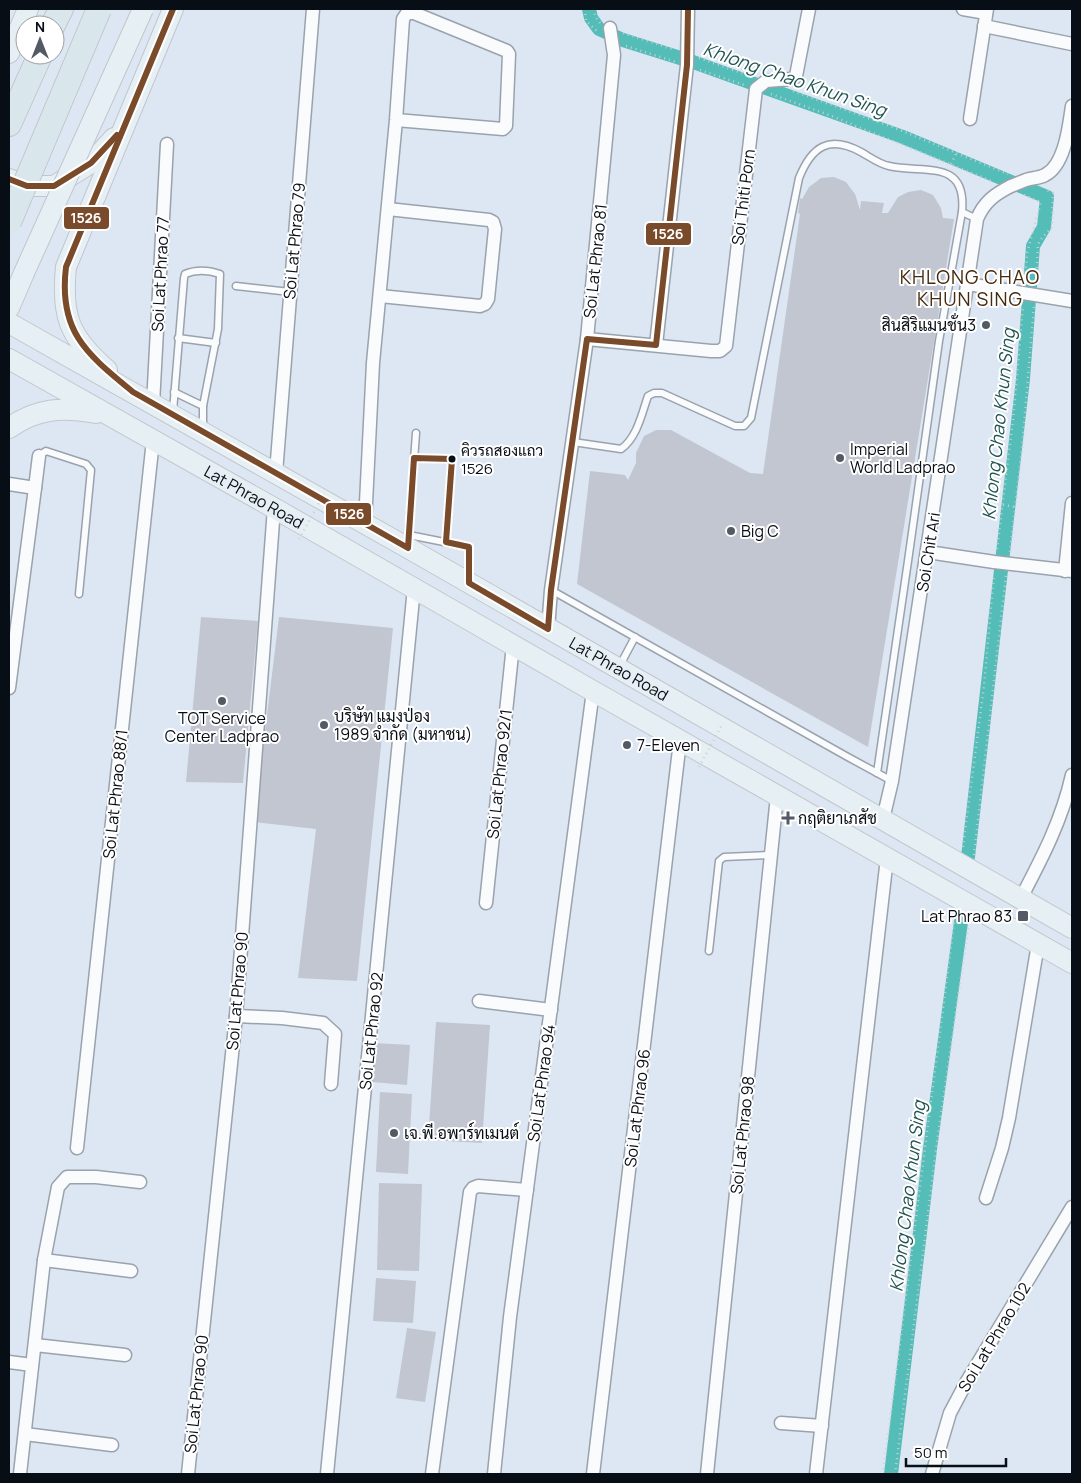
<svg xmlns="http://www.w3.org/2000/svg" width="1081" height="1483" font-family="Manrope,Sarabun,sans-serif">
<rect width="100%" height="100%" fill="#dde7f4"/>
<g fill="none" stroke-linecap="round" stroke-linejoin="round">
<!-- canal -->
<g stroke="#54bdb8" stroke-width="14">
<path d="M589,9L591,18L599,29L623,40L693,62L903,137L1047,197L1044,227L1033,246L1023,379L968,857"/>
<path d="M891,1474L930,1149L961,922"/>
</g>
</g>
<!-- building -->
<g fill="#c2c6d1">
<path d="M834,177L846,182L855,194L860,210L861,201L884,203L882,213H888L898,197L908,192L921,190L933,195L941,208L943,218L954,219L868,747L577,584L590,471L625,475L628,480L636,463V453L644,436L656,430H671L750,473L763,474L800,214L798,213L800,198L802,199L809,187L821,178Z"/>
<path d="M201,617L258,621L243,783L186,782Z"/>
<path d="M279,617L393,628L357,981L298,978L316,829L254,822Z"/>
<path d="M436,1022L490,1025L482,1143L428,1140Z"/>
<path d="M375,1043L410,1045L407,1085L372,1082Z"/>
<path d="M380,1092L412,1094L408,1174L376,1172Z"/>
<path d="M379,1183L422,1184L419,1271L377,1270Z"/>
<path d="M376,1278L416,1281L413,1323L373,1321Z"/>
<path d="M407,1328L436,1332L425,1402L396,1398Z"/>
</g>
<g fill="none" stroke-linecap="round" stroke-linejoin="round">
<!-- service casing -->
<g stroke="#9aa2ac" stroke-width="9">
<g id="service">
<path d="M962,212L977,219"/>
<path d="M236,286L290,292"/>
<path d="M178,338L216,343"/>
<path d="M174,392L203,406"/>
<path d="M173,411L184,278L185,274C197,269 208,270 220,274L218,329L203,406V428"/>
<path d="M573,442L621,449C637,438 642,413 648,396L654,393H662L735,426H744L751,418L799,178C812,146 829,135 861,152C870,157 879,164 889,166C924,174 967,158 962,212L939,341L908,561L877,773"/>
<path d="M39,456L46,451L86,464L91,470L79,594"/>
<path d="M414,458L452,459L446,542"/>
<path d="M409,535L469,547V579"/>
<path d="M408,544L416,433"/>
<path d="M551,590L846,756L892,781"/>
<path d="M619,667L635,637"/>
<path d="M709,951L719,861L724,857L770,855"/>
</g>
</g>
<!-- minor casing -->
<g stroke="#9aa2ac" stroke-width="15">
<g id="minor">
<path d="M963,9L986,13"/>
<path d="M984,26L1072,44"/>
<path d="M970,119L987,9"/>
<path d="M1026,180C1032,178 1040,178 1045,175C1065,165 1069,126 1072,106"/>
<path d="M968,284L1072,301"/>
<path d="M380,296L480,306L485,304L488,299L495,229L493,222L489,220L388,209"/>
<path d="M587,339L711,351H720L726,346L756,89L766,81L792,79L796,76L809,9"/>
<path d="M656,345L687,65L688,9"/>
<path d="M153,404L167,144"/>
<path d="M276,473L313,9"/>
<path d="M9,484L35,488L9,688"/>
<path d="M35,488L39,456"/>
<path d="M365,523L373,363L396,120L403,19L407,13H414L507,51L509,54L506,126L503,129L396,120"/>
<path d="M928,552L994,562L1072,571"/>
<path d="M1065,571L1072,503"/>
<path d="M548,629L551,590L587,339L614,55L610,28"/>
<path d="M883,819L892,781L977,219C984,202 995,194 1011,186"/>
<path d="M1021,898C1042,858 1062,820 1072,775"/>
<path d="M486,903L513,645"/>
<path d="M479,1001L551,1010"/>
<path d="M236,1016L282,1018L323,1023L335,1034L331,1084"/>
<path d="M77,1148L153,440"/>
<path d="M986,1198L1002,1148L1009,1118L1038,944"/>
<path d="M44,1260L131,1271"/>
<path d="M35,1345L125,1355"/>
<path d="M9,1362L32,1365"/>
<path d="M781,1423L822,1426"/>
<path d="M25,1434L112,1445"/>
<path d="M20,1474L44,1260L58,1187L67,1177H96L140,1182"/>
<path d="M188,1474L236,1016L274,508"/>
<path d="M327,1474L414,588"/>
<path d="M432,1474L470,1192L473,1188L478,1186L527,1190"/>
<path d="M494,1474L510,1317L593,691"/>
<path d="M593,1474L680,741"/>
<path d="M707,1474L777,796"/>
<path d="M816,1474L887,858"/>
<path d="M932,1474L950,1413L967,1381L1072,1207"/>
</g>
</g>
<!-- primary casing -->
<g stroke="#c2c6cc" stroke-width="22">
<g id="primary">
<path d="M9,53L28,9"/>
<path d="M9,179L27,186H54L91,163L114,138"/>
<path d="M9,308L24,273"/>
<path id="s1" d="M9,323L408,548L1072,928"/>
<path id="s2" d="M9,359L274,508L593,691L1072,963"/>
<path d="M107,370C69,337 61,316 66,267L173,9"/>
<path d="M9,428C37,408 62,407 96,413"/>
</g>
</g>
<!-- motorway casing -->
<g stroke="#c2c6cc" stroke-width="26">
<g id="motorway">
<path d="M53,25L61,9"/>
<path d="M9,124L40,55"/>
</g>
</g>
<!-- path -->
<g stroke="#caced1" stroke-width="2.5" stroke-dasharray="1 4" stroke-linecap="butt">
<path d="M585,9L586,21L599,33"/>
<path d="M593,9L595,16L600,23"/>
<path d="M623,33L675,50"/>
<path d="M626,46L676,62"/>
<path d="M699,58L753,77"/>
<path d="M700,70L744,85"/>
<path d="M793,91L890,126L1008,174"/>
<path d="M771,94L829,115L994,182"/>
<path d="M951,164L957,152"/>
<path d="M1024,195L1041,202L1027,253L1025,281"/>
<path d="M1036,283L1038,244L1042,238L1052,227L1053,193L1045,189"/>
<path d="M1003,505L1015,507"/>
<path d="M997,549L1013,420L1023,306"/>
<path d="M1010,552L1022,448L1034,306"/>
<path d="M963,847L984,686L994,574"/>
<path d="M974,855L1006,575"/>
<path d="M883,1474L955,915"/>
<path d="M895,1474L937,1142L969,922"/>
</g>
<!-- service -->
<use href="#service" stroke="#fafbfd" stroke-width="6"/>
<!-- minor -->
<use href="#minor" stroke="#fafbfd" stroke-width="12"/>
<!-- primary -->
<use href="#primary" stroke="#e6eff3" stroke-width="20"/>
<!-- motorway -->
<use href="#motorway" stroke="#d9e7ec" stroke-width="24"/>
<!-- minor-bridge casing -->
<g stroke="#9aa2ac" stroke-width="15" stroke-linecap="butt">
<path id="minor-bridge" d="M1011,186L1026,180"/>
</g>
<!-- primary-bridge casing -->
<g stroke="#c2c6cc" stroke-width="22" stroke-linecap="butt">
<path id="primary-bridge" d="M24,273L143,9"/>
</g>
<!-- motorway-bridge casing -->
<g stroke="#c2c6cc" stroke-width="26" stroke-linecap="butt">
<path id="motorway-bridge" d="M9,222L99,9"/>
</g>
<!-- path-bridge -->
<g stroke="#caced1" stroke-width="2.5" stroke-dasharray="1 4" stroke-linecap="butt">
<path d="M299,539L324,494"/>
<path d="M699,767L723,723"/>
</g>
<!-- minor-bridge -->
<use href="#minor-bridge" stroke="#fafbfd" stroke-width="12"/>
<!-- primary-bridge -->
<use href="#primary-bridge" stroke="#e6eff3" stroke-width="20"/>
<!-- motorway-bridge -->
<use href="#motorway-bridge" stroke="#d9e7ec" stroke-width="24"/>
<!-- bus-1 casing -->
<g stroke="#fff" stroke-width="10">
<g id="bus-1">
<path d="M173,9L66,267C58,332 87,354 133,392L408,548L414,458L452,459L446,542L469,547V583L548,629L551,590L587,339L656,345L687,65L688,9"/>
<path d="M9,179L27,186H54L91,163L117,135"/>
</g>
</g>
<!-- bus-1 -->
<use href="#bus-1" stroke="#7a4b2a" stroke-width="6"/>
</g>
<!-- markers -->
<g fill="#535a64" stroke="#fff" stroke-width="2">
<circle cx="986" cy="325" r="5"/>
<circle cx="840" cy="458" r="5"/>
<circle cx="731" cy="531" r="5"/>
<circle cx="222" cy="701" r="5"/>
<circle cx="324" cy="725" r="5"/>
<circle cx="627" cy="745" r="5"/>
<path d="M785.5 810.5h5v5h5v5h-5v5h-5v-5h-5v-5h5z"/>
<rect x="1017" y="910" width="12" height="12" rx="2.5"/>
<circle cx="394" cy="1133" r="5"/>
</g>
<circle fill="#080e16" stroke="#fff" stroke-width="2" cx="452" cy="459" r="4.5"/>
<g text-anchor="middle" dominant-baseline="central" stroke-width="4" stroke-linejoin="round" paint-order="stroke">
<!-- bus labels -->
<g font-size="15" fill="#080e16" stroke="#fff" text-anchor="start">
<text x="461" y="450">คิวรถสองแถว<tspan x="461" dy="18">1526</tspan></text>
</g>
<!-- street labels -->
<g font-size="16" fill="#080e16" stroke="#fff">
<text transform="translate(743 197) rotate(-83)">Soi Thiti Porn</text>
<text transform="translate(294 241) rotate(-85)">Soi Lat Phrao 79</text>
<text transform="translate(595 261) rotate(-84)">Soi Lat Phrao 81</text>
<text transform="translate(160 274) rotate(-87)">Soi Lat Phrao 77</text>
<text stroke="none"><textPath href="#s2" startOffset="281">Lat Phrao Road</textPath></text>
<text transform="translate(928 552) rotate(-81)">Soi Chit Ari</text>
<text stroke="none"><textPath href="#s1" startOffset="701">Lat Phrao Road</textPath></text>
<text transform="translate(499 774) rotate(-84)">Soi Lat Phrao 92/1</text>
<text transform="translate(115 794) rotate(-84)">Soi Lat Phrao 88/1</text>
<text transform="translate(237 991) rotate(-85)">Soi Lat Phrao 90</text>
<text transform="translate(371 1031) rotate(-84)">Soi Lat Phrao 92</text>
<text transform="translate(541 1083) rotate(-82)">Soi Lat Phrao 94</text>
<text transform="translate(637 1108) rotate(-83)">Soi Lat Phrao 96</text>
<text transform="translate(742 1135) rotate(-84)">Soi Lat Phrao 98</text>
<text transform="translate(994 1337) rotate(-59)">Soi Lat Phrao 102</text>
<text transform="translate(196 1394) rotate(-84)">Soi Lat Phrao 90</text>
</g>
<!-- poi labels -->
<g font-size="16" fill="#080e16" stroke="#fff" text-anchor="start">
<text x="976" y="325" text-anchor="end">สินสิริแมนชั่น3</text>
<text x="850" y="449">Imperial<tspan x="850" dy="18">World Ladprao</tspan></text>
<text x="741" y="531">Big C</text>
<text x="334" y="716">บริษัท แมงป่อง<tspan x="334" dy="18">1989 จำกัด (มหาชน)</tspan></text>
<text x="222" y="718" text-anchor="middle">TOT Service<tspan x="222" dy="18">Center Ladprao</tspan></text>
<text x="637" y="745">7-Eleven</text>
<text x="798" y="818">กฤติยาเภสัช</text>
<text x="1012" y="916" text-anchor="end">Lat Phrao 83</text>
<text x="404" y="1133">เจ.พี.อพาร์ทเมนต์</text>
</g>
<!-- water labels -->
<g font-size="18" font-style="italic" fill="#205550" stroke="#fff">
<text transform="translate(795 79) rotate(19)">Khlong Chao Khun Sing</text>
<text transform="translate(998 424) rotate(-84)">Khlong Chao Khun Sing</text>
<text transform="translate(907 1196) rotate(-83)">Khlong Chao Khun Sing</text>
</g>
<!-- quarter labels -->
<g font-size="19" letter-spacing="1" fill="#47290d" stroke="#fff">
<text x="970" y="277">KHLONG CHAO<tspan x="970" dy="22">KHUN SING</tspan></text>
</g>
</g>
<g stroke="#fff" stroke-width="2">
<rect x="63" y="206" width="47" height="24" rx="5" fill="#7a4b2a"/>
<rect x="645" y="222" width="47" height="24" rx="5" fill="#7a4b2a"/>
<rect x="325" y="502" width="47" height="24" rx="5" fill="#7a4b2a"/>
</g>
<g font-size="14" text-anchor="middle" font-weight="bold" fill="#fff">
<text x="86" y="223">1526</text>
<text x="668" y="239">1526</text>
<text x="349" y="519">1526</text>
</g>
<!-- border -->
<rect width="1081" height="1483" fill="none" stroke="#080e16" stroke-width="20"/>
<!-- north arrow -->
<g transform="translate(40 40)"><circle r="24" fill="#ffffff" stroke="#9c9fa2"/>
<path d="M0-4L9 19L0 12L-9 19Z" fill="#535a64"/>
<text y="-8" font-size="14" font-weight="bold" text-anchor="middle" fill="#080e16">N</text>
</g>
<!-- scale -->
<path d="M906 1458v8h100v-8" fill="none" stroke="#080e16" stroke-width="2.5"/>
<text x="914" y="1458" font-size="15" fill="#080e16" stroke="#ffffff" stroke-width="4" paint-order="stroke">50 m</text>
</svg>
